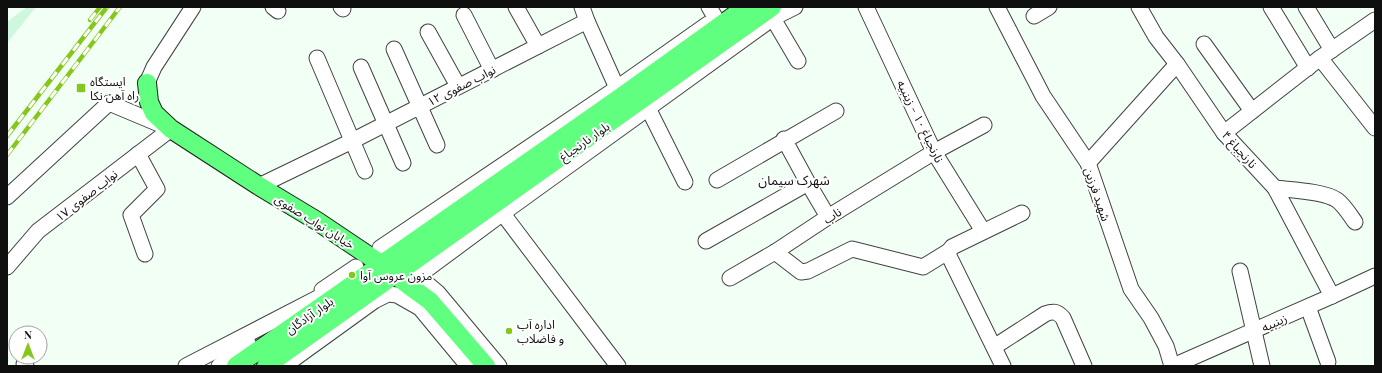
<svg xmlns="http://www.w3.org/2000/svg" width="1382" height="373" font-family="'Playfair Display','Noto Sans Arabic',serif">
<rect width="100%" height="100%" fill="#f1fff4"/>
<!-- farmland -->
<path fill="#cff7dd" d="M27,7H36L7,43V22Z"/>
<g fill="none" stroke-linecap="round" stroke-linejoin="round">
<!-- minor casing -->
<g stroke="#424242" stroke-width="17">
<g id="minor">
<path d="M273,7L278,11"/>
<path d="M341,7L343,9"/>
<path d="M516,7L538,46"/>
<path d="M582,7L587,21"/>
<path d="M709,7L724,32"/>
<path d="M866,7L934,152L983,231"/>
<path d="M997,7L1043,96L1088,163L1131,289L1151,318L1166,346L1172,366"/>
<path d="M1139,7L1156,37L1177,64L1224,133L1275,188L1332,296"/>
<path d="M1271,7L1308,68"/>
<path d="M1306,7L1332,50"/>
<path d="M768,10L798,61"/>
<path d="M464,15L492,70"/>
<path d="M1034,16L1049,7"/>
<path d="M428,32L458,86"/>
<path d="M1204,44L1252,111"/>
<path d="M394,49L437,145"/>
<path d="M317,58L365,171"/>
<path d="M1320,58L1375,128"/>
<path d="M361,67L403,163"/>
<path d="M147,83L154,67L193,7"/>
<path d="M644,100L685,182"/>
<path d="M1224,133L1320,58L1375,20"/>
<path d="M784,139L808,183L828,217"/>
<path d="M138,154L157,189L131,215L145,254"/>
<path d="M1088,163L1177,64"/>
<path d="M717,180L836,111"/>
<path d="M259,186L352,141L587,21L621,97"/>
<path d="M1275,188C1291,190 1324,191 1337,200C1344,205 1350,215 1355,222"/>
<path d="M7,197L109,103L171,129L38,231L7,267"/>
<path d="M497,206L618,366"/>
<path d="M706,241L808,183"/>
<path d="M380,248L617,88L708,24"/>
<path d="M775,252L801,272L808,271L852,249L923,267L949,251"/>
<path d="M1240,271L1262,366"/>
<path d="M730,278L775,252L828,217L934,152L984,125"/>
<path d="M322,290L356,267"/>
<path d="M1308,307L1328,362"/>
<path d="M994,347L1045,314C1053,311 1057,311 1063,318L1084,366"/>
<path d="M24,364L26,366"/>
<path d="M186,366L335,289"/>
<path d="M219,366L228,358L248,343"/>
<path d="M284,366L374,301L388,294L397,295L420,308L468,366"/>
<path d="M499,366L438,293L418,276L503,213L773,18L795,7"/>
<path d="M1003,366L949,256V251L952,247L1022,213"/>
<path d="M1173,366L1332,296L1375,276"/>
</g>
</g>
<!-- major casing -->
<g stroke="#202020" stroke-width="20">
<g id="major">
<path d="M147,83L149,102L154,113L171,129L259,186L317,221L381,264L408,285L430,301L486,366"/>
<path d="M236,366L621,97L746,7"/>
<path d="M266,366L772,7"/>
</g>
</g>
<!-- minor -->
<use href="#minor" stroke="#fff" stroke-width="15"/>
<!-- major -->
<use href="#major" stroke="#61ff7f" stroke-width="18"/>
<!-- rail casing -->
<g stroke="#86c71e" stroke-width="4.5">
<g id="rail">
<path d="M90,20L100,7"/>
<path d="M7,136L107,7"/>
<path d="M7,155L120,7"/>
</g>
</g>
<!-- rail -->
<use href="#rail" stroke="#fff" stroke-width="3" stroke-dasharray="9" stroke-linecap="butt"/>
</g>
<!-- markers -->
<g fill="#86c71e" stroke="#fff" stroke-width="1.5">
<rect x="76" y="83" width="10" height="10" rx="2"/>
<circle cx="352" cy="275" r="4"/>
<circle cx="509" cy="331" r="4"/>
</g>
<g text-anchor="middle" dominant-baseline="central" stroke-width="4" stroke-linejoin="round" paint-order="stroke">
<!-- poi labels -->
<g font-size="12" fill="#0f0f0f" stroke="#fff" text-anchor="start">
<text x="90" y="81">ایستگاه<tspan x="90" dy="14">راه آهن نکا</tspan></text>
<text x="360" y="275">مزون عروس آوا</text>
<text x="517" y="324">اداره آب<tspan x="517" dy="14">و فاضلاب</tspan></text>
</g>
<!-- street labels -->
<g font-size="12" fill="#0f0f0f" stroke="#fff">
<text transform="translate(461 85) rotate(-27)">نواب صفوی ۱۲</text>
<text transform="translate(921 121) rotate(64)">نارنجباغ ۱۰ - زینبیه</text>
<text transform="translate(584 141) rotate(-35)">بلوار نارنجباغ</text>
<text transform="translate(1240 149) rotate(48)">نارنجباغ ۴</text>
<text transform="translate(1098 194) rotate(71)">شهید فرزین</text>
<text transform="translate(86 195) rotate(-38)">نواب صفوی ۱۷</text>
<text transform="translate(832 215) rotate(-32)">ناب</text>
<text transform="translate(315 221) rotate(32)">خیابان نواب صفوی</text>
<text transform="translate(309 315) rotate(-35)">بلوار آزادگان</text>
<text transform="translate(1274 322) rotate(-24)">زینبیه</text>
</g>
<!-- neighbourhood labels -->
<g font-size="13" fill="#0f0f0f" stroke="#fff">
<text x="794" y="179">شهرک سیمان</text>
</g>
</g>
<!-- border -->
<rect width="1382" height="373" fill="none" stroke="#0f0f0f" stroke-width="16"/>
<!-- north arrow -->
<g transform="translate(28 345)"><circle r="19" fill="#ffffff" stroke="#9f9f9f"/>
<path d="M0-3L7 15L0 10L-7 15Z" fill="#86c71e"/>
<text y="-6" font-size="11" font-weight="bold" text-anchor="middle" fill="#0f0f0f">N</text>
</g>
</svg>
